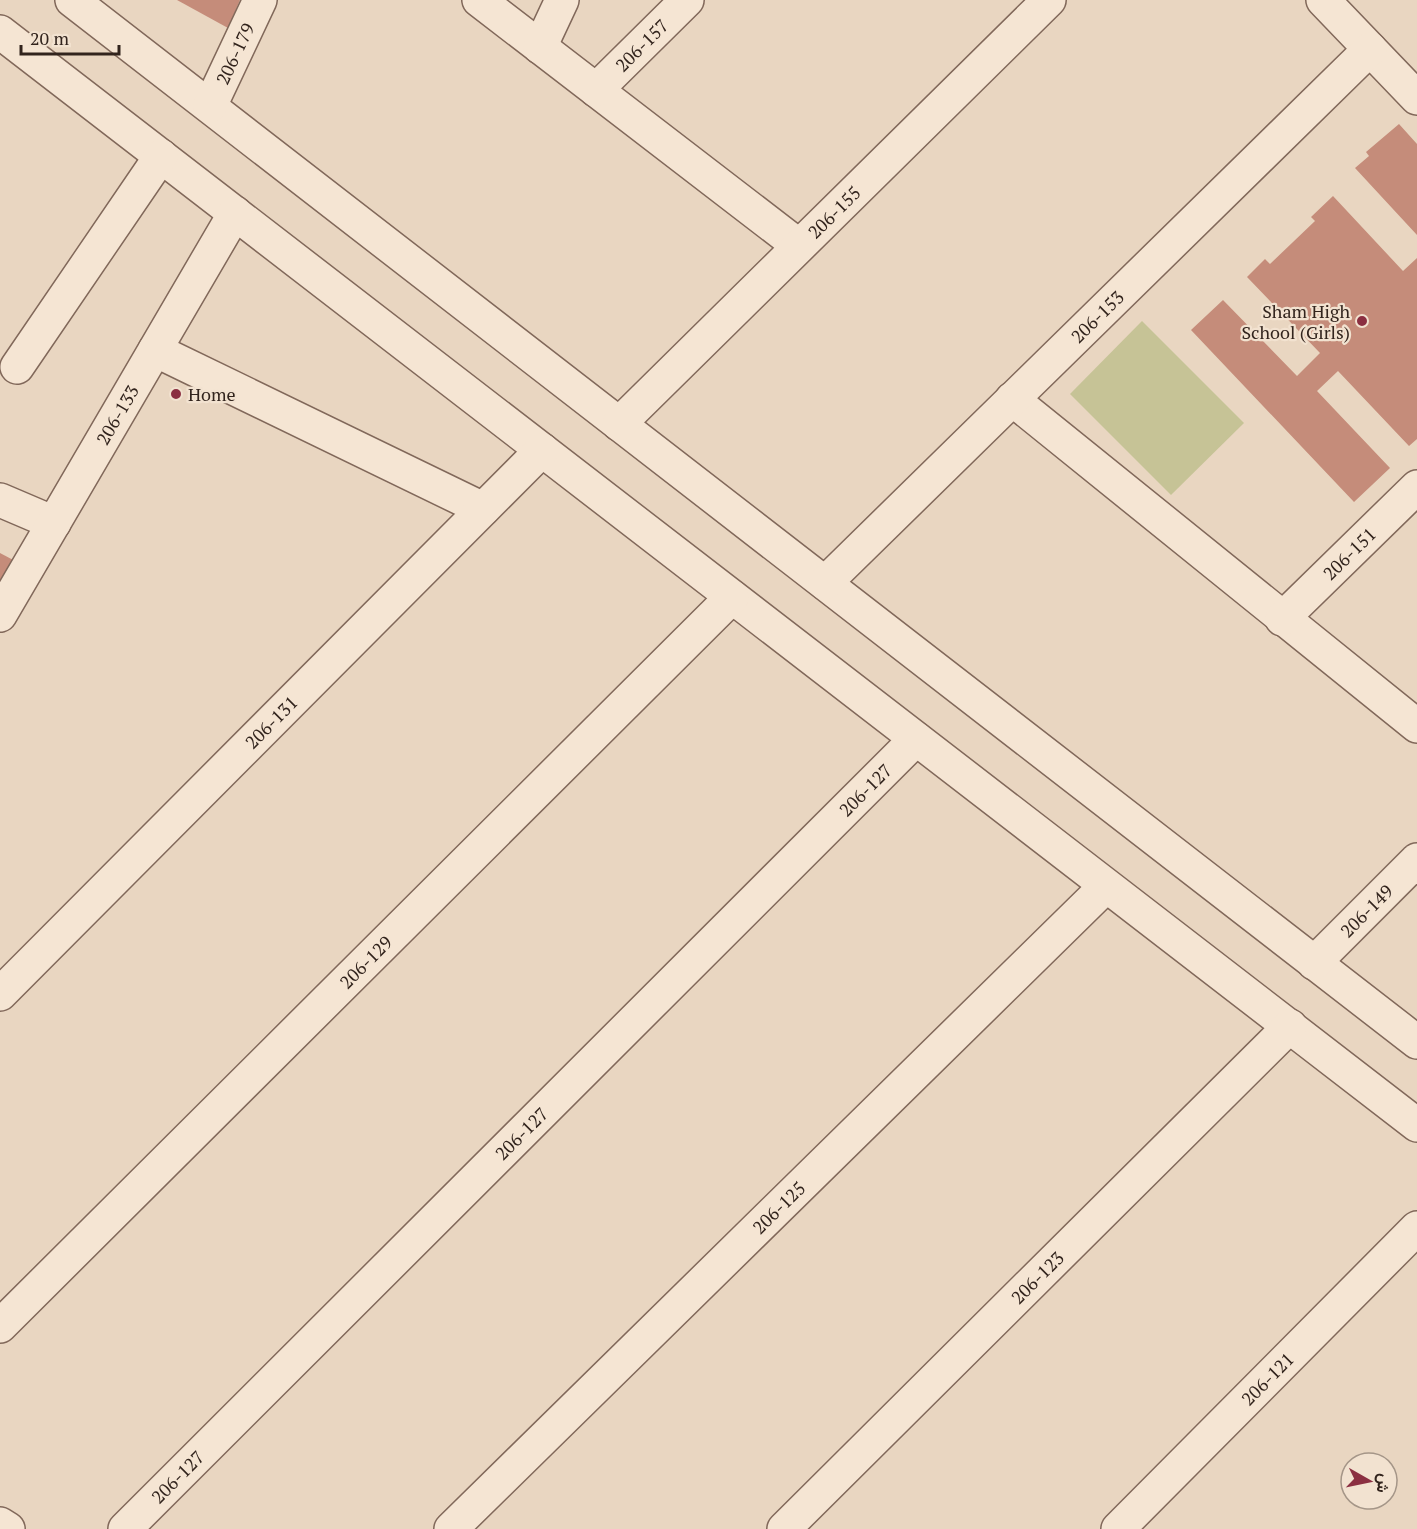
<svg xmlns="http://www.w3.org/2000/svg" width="1417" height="1529" font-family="'PT Serif',Vazirmatn,serif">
<rect width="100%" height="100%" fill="#e9d6c1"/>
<!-- green -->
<path fill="#c6c396" d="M1142,321L1244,423L1171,495L1070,394Z"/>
<!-- building -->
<g fill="#c58c7a">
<path d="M177,0H240L228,28Z"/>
<path d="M1399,124L1417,144V235L1355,168L1369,156L1366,152Z"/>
<path d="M1333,196L1403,271L1417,258V439L1409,446L1338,371L1317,391L1390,468L1354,502L1191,330L1223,300L1297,376L1320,353L1247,277L1265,259L1270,264L1315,221L1311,217Z"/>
<path d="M0,553L17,562L0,590Z"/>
</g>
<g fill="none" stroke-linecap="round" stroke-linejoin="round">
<!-- minor casing -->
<g stroke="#81685a" stroke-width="36">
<g id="minor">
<path d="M72,0L1417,1042"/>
<path d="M479,0L799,246"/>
<path d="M1323,0L1417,98"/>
<path d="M0,32L1417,1125"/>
<path d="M540,47L562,0"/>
<path id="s1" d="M596,90L687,0"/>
<path id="s2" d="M210,106L260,0"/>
<path d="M155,350L483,509"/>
<path d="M17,367L161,156"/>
<path d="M1012,399L1417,726"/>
<path id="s3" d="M619,424L1049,0"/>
<path d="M0,500L54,523"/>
<path id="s4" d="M825,583L1370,49"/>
<path id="s5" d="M0,615L235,213"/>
<path id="s6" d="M1282,619L1417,487"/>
<path id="s7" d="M1314,963L1417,860"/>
<path id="s8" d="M0,994L542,450"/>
<path id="s9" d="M0,1326L732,597"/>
<path d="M0,1524L8,1529"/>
<path id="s10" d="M125,1529L916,739"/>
<path id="s11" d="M451,1529L1106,886"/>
<path id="s12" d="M784,1529L1290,1026"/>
<path id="s13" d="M1118,1529L1417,1228"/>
</g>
</g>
<!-- minor -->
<use href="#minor" stroke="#f5e5d3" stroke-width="33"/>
</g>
<!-- markers -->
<g fill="#8b2f41" stroke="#f2e2d0" stroke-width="2">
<circle cx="1362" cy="321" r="6"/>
<circle cx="176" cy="394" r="6"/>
</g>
<g text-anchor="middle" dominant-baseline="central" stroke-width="4.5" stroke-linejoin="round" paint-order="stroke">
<!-- street labels -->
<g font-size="18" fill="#32241d" stroke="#f2e2d0">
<text stroke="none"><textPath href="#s1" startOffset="64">206-157</textPath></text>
<text stroke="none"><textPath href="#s2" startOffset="58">206-179</textPath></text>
<text stroke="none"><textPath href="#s3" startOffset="302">206-155</textPath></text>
<text stroke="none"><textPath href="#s4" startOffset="381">206-153</textPath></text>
<text stroke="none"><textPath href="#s5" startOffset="232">206-133</textPath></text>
<text stroke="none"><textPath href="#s6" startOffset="94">206-151</textPath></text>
<text stroke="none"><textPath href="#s8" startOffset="384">206-131</textPath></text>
<text stroke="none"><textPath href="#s10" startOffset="1046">206-127</textPath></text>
<text stroke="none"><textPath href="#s7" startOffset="74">206-149</textPath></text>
<text stroke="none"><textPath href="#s9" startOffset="516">206-129</textPath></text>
<text stroke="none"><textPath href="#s10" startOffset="560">206-127</textPath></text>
<text stroke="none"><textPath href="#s11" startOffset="459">206-125</textPath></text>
<text stroke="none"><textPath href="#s12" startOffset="357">206-123</textPath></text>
<text stroke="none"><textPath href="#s13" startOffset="212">206-121</textPath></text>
<text stroke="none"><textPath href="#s10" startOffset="74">206-127</textPath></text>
</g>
<!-- poi labels -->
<g font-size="18" fill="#32241d" stroke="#f2e2d0" text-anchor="end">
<text x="1350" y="311">Sham High<tspan x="1350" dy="21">School (Girls)</tspan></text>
<text x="188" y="394" text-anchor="start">Home</text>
</g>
</g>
<!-- north arrow -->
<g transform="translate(1369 1481) rotate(99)"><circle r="28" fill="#f2e2d0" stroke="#a59688" stroke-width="1.5"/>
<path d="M0-4.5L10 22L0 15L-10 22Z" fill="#8b2f41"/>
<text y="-9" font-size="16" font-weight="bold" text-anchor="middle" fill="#32241d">ش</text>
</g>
<!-- scale -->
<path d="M21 45v9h98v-9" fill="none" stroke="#32241d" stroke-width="3"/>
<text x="30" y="45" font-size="18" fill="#32241d" stroke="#f2e2d0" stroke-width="4.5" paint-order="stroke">20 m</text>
</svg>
